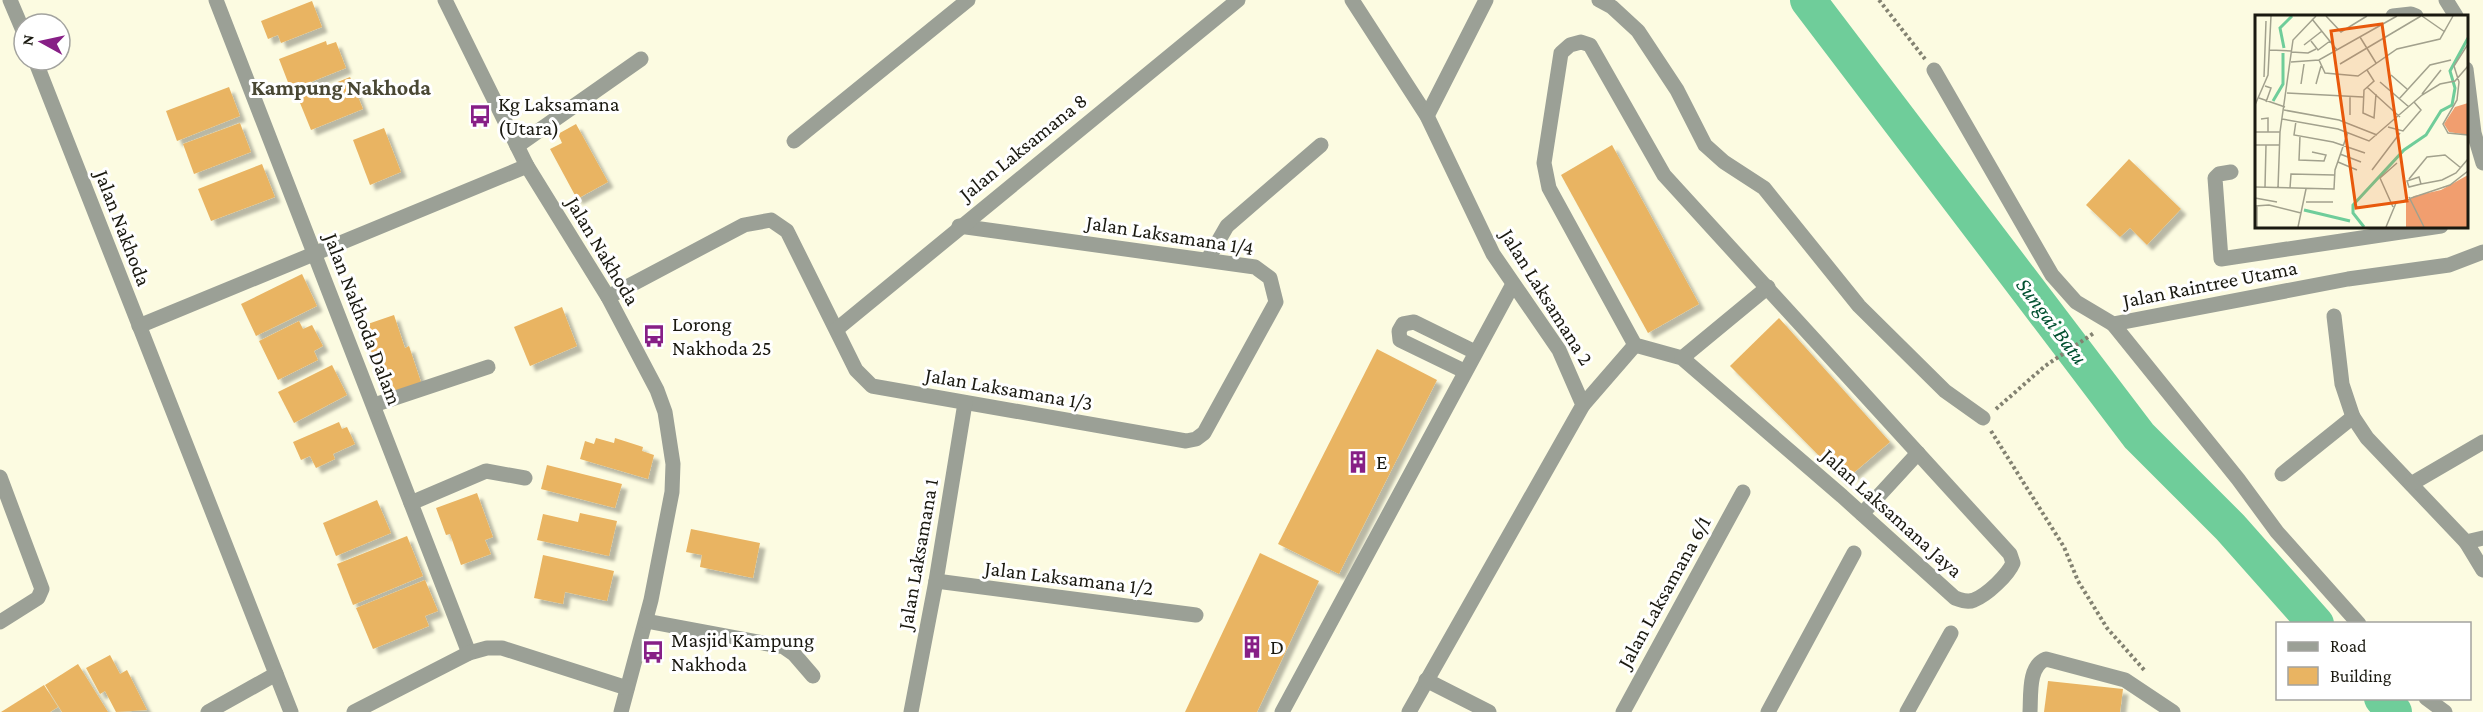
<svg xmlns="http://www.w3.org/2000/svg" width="2483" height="712" font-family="'Crimson Pro',serif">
<defs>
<filter id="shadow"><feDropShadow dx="5.5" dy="5.5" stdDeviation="1.5" flood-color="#0004"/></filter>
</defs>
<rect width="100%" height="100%" fill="#fcfbe1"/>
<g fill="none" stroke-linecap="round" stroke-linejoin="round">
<!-- river -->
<g stroke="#6fcd9a" stroke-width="36">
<path d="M1808,0L2139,436L2230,527L2316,624"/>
<path d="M2382,698L2394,712"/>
</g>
</g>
<!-- building -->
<g fill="#e9b462" filter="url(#shadow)">
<path d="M312,1L322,27L281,43L278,35L268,39L261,21Z"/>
<path d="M326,41L327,45L336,42L346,68L291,90L279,59Z"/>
<path d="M350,77L363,109L311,130L298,98Z"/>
<path d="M229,87L240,116L177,141L166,111Z"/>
<path d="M240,123L251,152L194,174L183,144Z"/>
<path d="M576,124L608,182L577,199L550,149L562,143L558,134Z"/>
<path d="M384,128L401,172L370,185L353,140Z"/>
<path d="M1612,145L1699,304L1648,333L1561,175Z"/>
<path d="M2129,159L2181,209L2147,245L2130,228L2120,237L2086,205Z"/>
<path d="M262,164L275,197L211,221L198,189Z"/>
<path d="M302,274L317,306L256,336L241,304Z"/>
<path d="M562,307L577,346L530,366L514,327Z"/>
<path d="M394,315L405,348L409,346L422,385L390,396L379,362L371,365L359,327Z"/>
<path d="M1779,318L1890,442L1844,481L1730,366Z"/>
<path d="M299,321L303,329L312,325L323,346L314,351L318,360L278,380L259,341Z"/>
<path d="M1377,349L1437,380L1339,574L1278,544Z"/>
<path d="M332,365L347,395L294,423L278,392Z"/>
<path d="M339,422L342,429L347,427L355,444L333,454L335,459L316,468L310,456L301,460L293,442Z"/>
<path d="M596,438L614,443L615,438L643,447L642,451L654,455L648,479L580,459L585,441L594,444Z"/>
<path d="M547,465L622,484L615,508L541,489Z"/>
<path d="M477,493L493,537L485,540L491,554L461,565L450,534L446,535L436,508Z"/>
<path d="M377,500L391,533L336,556L323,523Z"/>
<path d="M580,513L617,521L609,556L537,540L543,514L578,522Z"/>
<path d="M691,529L760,543L753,578L700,567L702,555L686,552Z"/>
<path d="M407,536L423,576L353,605L337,564Z"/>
<path d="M1260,553L1319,581L1257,712H1185Z"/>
<path d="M543,555L614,571L607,601L565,592L563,604L534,598Z"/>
<path d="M425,580L438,611L425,616L429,626L373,649L356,608Z"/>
<path d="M110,655L120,674L127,670L147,710L116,712L105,691L100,694L86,668Z"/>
<path d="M78,664L108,712H62L45,685Z"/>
<path d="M2048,681L2123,689L2120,712H2044Z"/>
<path d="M44,685L58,707L50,712H1Z"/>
</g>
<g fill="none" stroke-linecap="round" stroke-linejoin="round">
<!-- path -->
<g stroke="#838271" stroke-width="4" stroke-dasharray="3 3" stroke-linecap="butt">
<path d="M1879,0L1925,59"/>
<path d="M1996,409L2045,366L2094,333"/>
<path d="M1991,431L2064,547L2078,581L2107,628L2145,671"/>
</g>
<!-- minor -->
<g stroke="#9ba096" stroke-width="15">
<path d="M10,0L24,33"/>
<path d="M216,0L469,653"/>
<path d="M445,0L527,166L608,297L657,390L665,412L673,464L672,492L651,600L621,712"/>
<path d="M1352,0L1427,116L1493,254L1559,350L1583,405L1409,712"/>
<path d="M1599,0L1612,7L1638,31L1677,90L1705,145L1724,162L1764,188L1859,306L1945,391L1983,418"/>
<path d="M2446,0L2456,16"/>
<path d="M2393,16L2411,14L2416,16"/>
<path d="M1581,42L1590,45L1664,175L2010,554L2013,563C2008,575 1987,595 1974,600C1967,603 1962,600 1955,598L1842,496L1682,358L1635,345L1549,188L1544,163L1561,53L1570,45Z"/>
<path d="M35,60L291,712"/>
<path d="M2466,69L2474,133L2483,163"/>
<path d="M1934,70L2052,275L2076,302L2113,324L2348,279L2449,265L2483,252"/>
<path d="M1427,116L1486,0"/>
<path d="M794,141L968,0"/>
<path d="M517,146L641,59"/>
<path d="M2231,172L2219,174L2215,178L2221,259L2441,226"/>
<path d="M1208,259L1227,226L1321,145"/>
<path d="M608,297L744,225L771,220L787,231L856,370L872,386L1186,441L1196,439L1204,433L1276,302L1270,278L1255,267L959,226"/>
<path d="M2334,316L2342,384L2353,417"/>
<path d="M2113,324L2238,479L2277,532L2359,624"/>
<path d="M139,326L527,166"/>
<path d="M837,329L1238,0"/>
<path d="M1682,358L1768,287"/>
<path d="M1464,371L1400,340L1399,331L1403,324L1414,322L1475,352"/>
<path d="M374,405L488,367"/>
<path d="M1583,405L1635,345"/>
<path d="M2282,474L2353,417L2367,438L2466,542L2483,538"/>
<path d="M0,477L42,589L38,598L0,622"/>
<path d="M2411,484L2483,442"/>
<path d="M411,503L486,471L525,478"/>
<path d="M1862,514L1918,453"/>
<path d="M2466,542L2483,570"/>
<path d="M936,581L1196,615"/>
<path d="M646,621L784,647L794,654L813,676"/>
<path d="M1426,680L1489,712"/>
<path d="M2426,698L2445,712"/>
<path d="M208,712L276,674"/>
<path d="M354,712L469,653L487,648H502L627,688"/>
<path d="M911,712L936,581L965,403"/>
<path d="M1282,712L1513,284"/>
<path d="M1623,712L1743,492"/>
<path d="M1768,712L1854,553"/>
<path d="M1907,712L1951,633"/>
<path d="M2030,712C2031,695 2028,666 2046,659L2125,680L2173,712"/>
</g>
</g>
<!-- icons -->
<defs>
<g id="bus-bare" transform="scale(1.8)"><path d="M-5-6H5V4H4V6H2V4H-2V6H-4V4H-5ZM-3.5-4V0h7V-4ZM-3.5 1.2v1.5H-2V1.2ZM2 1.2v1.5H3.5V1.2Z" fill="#871f86" stroke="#fff" stroke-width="2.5" paint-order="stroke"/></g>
<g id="building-bare" transform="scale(1.8)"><path d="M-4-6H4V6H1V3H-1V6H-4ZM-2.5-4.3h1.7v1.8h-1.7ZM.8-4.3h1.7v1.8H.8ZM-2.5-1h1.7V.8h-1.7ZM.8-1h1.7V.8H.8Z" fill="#871f86" stroke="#fff" stroke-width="2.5" paint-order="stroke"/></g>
</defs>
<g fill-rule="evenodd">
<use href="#bus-bare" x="480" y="116"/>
<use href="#bus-bare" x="654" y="336"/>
<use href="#building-bare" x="1358" y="462"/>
<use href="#building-bare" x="1252" y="647"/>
<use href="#bus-bare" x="653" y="652"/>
</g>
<g text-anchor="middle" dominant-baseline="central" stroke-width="6" stroke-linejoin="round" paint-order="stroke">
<!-- poi labels -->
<g font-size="21" fill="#1a1910" stroke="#fff" text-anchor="start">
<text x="498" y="104">Kg Laksamana<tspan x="498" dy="24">(Utara)</tspan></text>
<text x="672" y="324">Lorong<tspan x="672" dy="24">Nakhoda 25</tspan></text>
<text x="1376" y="462">E</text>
<text x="671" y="640">Masjid Kampung<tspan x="671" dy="24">Nakhoda</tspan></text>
<text x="1270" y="647">D</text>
</g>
<!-- street labels -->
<g font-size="21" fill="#1a1910" stroke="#fff">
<text transform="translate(1023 147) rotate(-39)">Jalan Laksamana 8</text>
<text transform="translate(123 228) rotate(69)">Jalan Nakhoda</text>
<text transform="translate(1170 235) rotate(9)">Jalan Laksamana 1/4</text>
<text transform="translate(603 251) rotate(59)">Jalan Nakhoda</text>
<text transform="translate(2210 284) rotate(-11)">Jalan Raintree Utama</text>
<text transform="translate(1547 297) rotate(58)">Jalan Laksamana 2</text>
<text transform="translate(363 319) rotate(69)">Jalan Nakhoda Dalam</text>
<text transform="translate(1009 389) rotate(10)">Jalan Laksamana 1/3</text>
<text transform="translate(1892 513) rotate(42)">Jalan Laksamana Jaya</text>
<text transform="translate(918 554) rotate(-80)">Jalan Laksamana 1</text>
<text transform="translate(1069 578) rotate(7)">Jalan Laksamana 1/2</text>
<text transform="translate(1664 592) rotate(-61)">Jalan Laksamana 6/1</text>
</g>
<!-- neighbourhood labels -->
<g font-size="22" font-weight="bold" fill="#4a4834" stroke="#fff">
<text x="341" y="87">Kampung Nakhoda</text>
</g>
<!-- water labels -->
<g font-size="22" font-style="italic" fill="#015030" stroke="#fff">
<text transform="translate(2052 321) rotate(53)">Sungai Batu</text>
</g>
</g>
<!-- overview -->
<g transform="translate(2255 15)">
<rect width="213" height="213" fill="#fcfbe1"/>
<path d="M213,88V120L194,117L189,109L200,92ZM213,160V212H151V187L159,181L186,175Z" fill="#f19e6f"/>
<path fill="none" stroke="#6fcd9a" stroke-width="3" d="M29,33L25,13L37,1M18,86L28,69V38M49,195L95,206M109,212L98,198V190L149,135L171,120L186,96L197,90L200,73L195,56L213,23"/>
<path fill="none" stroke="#a2a18d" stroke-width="1.5" d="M71,1L86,17L112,1M167,1L190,17M57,4L82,35M105,22L121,48M56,26L63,35L75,26M213,29L199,51L204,67L202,85L188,109L193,118L213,120M49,30L67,16M15,35L36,36M36,37L53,38L61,34M64,45L70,58L103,61L142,34L185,24L198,1M36,47L64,45L142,1M85,49L166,1M112,55L119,66L109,75L108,98L119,103L121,79M136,60L152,74M9,62L11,6M125,67L154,92M46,69L49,49M61,69L66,51M10,71L16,73L11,87M112,72L145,102M32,78L108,82M167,79L186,55M95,81V100M4,83L30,92M144,84L175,50L196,45M0,90L13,60L16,1M29,95L84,105L122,120M6,104L13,103V117M27,104L83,114L114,126L167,80L185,69L200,66L213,51M41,106L39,120L78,127L110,138M133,112L148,116L166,95L159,87M0,117H25M45,121L44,145L69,146L71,140L57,137M0,130H24M85,139L106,147M83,147L102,155M117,155L145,118M154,164L172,142L190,140L206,153M166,169L164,162L152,166L154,172L166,169L182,166L187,165L201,158L213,144M0,172L79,174L80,155L93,117M10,172L11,130M23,173L25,117L38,25L61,1M35,173L36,159L79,160M154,182L169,212M0,183L22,187M51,187H78M0,191L14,190L46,198M138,192L125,163L142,148M2,212V191M43,212L51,174M131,212L141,188L195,170L213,156"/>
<path fill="#e8590c" fill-opacity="0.15" stroke="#e8590c" stroke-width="3" d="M127,9L152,186L101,193L76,16Z"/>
<rect width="213" height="213" fill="none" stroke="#1a1910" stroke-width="3"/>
</g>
<!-- legend -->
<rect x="2276" y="622" width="195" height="78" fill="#ffffff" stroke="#a3a39f" stroke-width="1.5"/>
<rect x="2288" y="642" width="30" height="9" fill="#9ba096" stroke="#a3a39f" stroke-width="1.5"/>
<text x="2330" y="652" font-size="18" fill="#1a1910">Road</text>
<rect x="2288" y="667" width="30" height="18" fill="#e9b462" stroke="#a3a39f" stroke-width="1.5"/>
<text x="2330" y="682" font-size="18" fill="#1a1910">Building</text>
<!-- north arrow -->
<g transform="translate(42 42) rotate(278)"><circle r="28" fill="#ffffff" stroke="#a3a39f" stroke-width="1.5"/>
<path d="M0-4.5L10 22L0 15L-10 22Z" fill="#871f86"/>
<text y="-9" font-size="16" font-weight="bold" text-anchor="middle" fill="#1a1910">N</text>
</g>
</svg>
